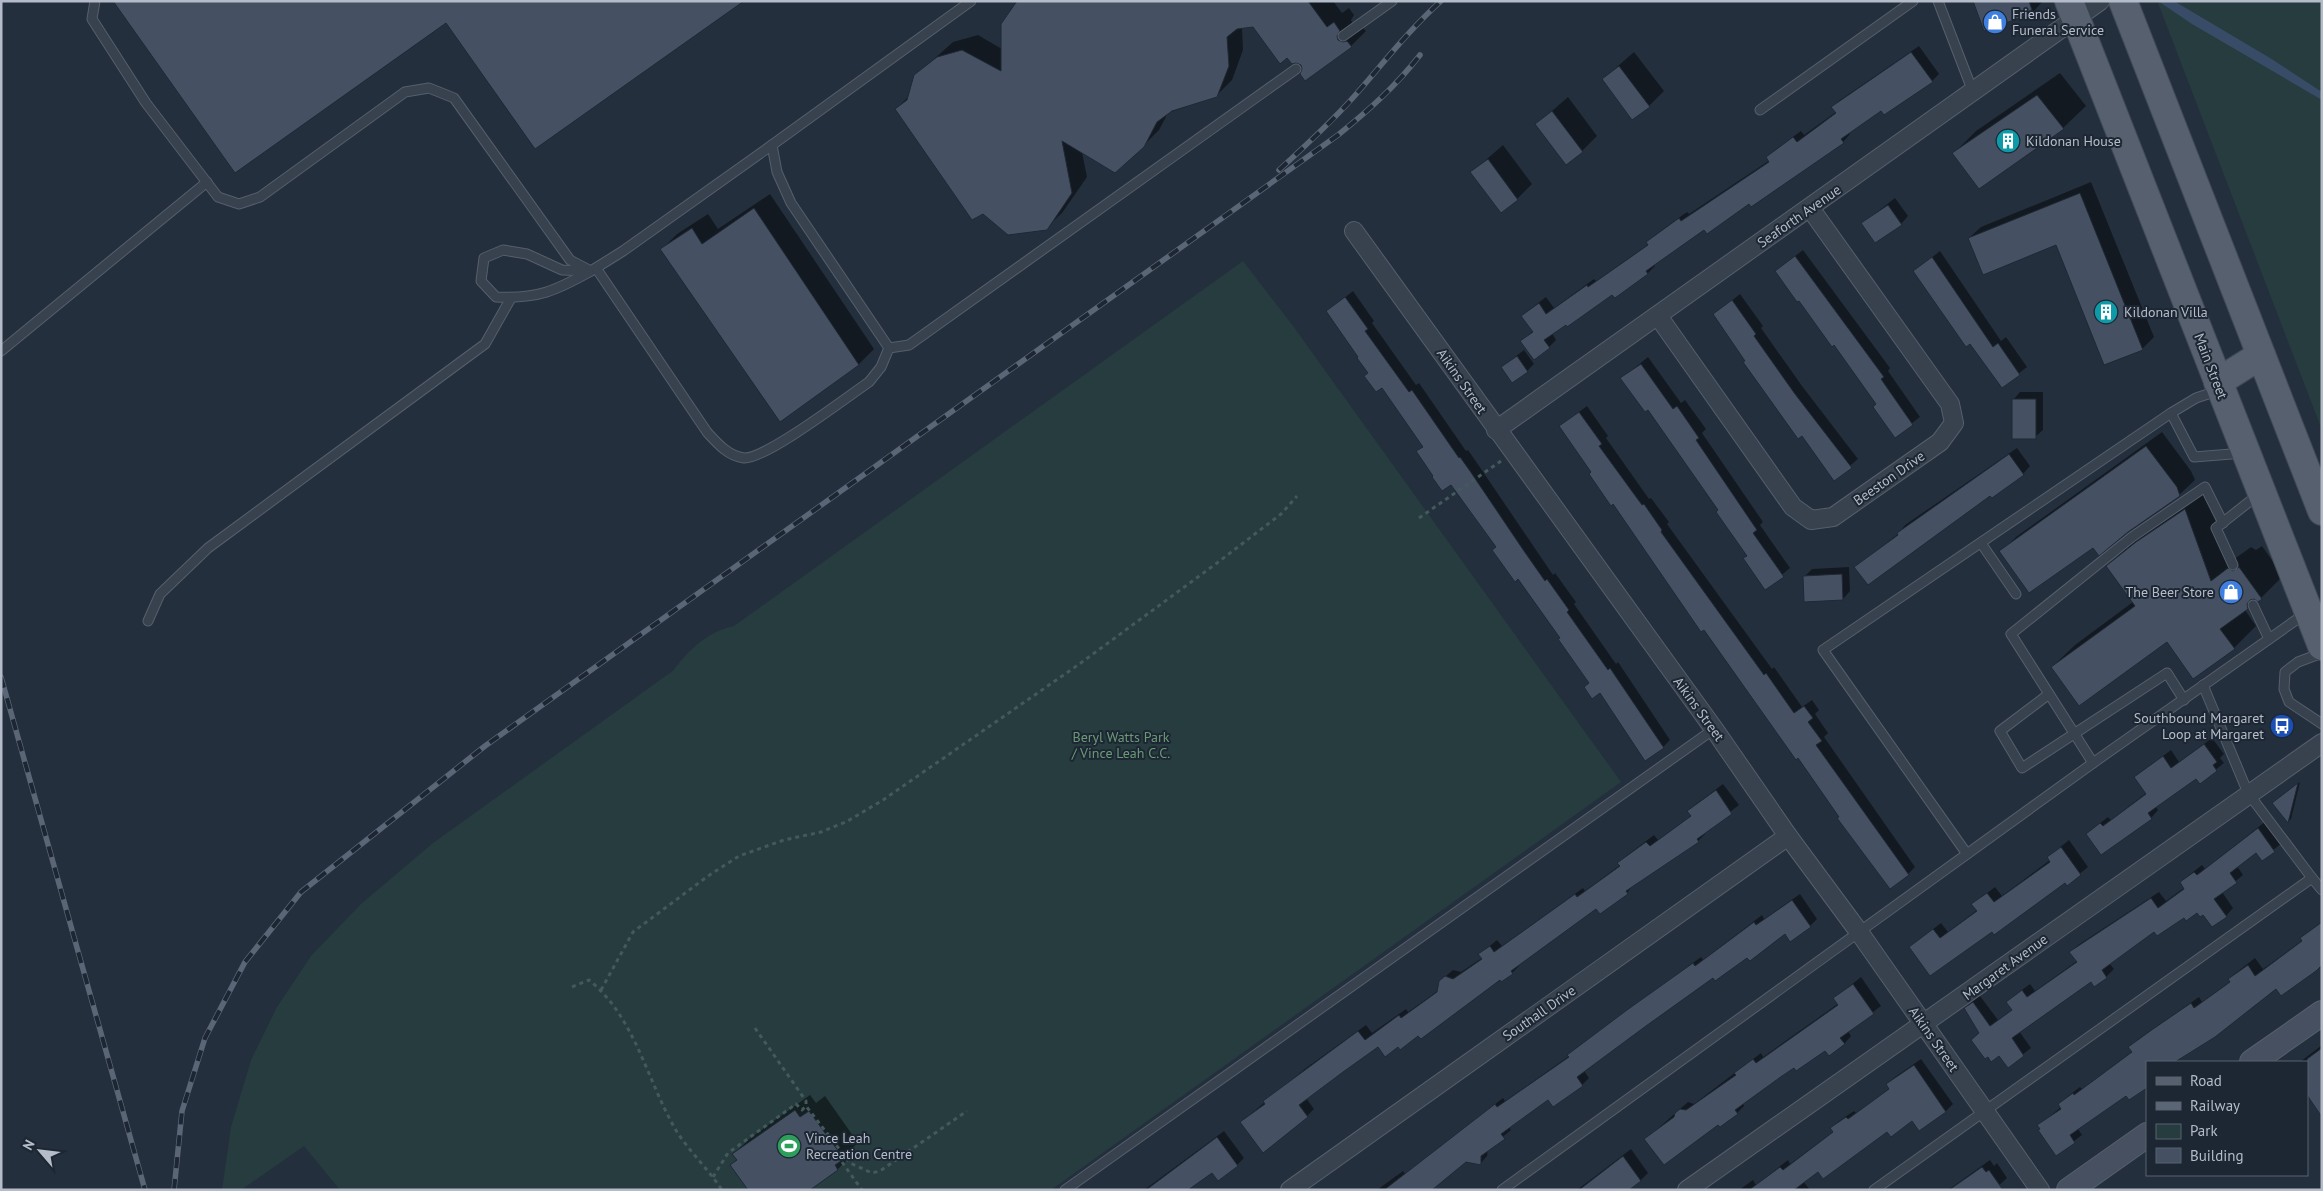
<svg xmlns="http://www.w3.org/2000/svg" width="2323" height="1191" font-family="'PT Sans',sans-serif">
<rect width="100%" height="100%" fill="#242f3e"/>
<!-- green -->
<g fill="#263c3f">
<path d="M2158,1H2322V430L2158,3Z"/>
<path d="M1243,261L1293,326L1621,782L1051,1190H340L304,1146L241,1190H222L231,1127L251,1060L277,1007L311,956L361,904L433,843L674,670C689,649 709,631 734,626Z"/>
</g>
<!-- water -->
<path fill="#394c67" d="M2158,1H2174L2270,58L2322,92V100L2192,24Z"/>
<!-- shadow -->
<g fill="#0007">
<path d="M1018,1H1333L1342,13L1349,8L1354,15L1351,20L1353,25L1362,27L1366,31L1351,46L1304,69L1302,64L1254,26L1242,27L1243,50L1232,80L1216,96L1168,113L1159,130L1143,146L1082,152L1087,177L1062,213L1046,228L896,109L910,95L915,76L953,42L978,35L1002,49Z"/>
<path d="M1974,1H2043L2033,12Z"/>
<path d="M1919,46L1939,74L1932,81L1881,109L1849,132L1850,134L1843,142L1749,202L1704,228L1654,264L1655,266L1648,273L1566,323L1552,333L1556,340L1549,347L1522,341L1533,331L1523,316L1530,309L1546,297L1554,308L1594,279L1596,281L1649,244L1648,242L1655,235L1687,212L1689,214L1770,160L1768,157L1775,150L1801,131L1804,135L1836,112L1833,107L1840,100Z"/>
<path d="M1634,52L1664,91L1649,106L1603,79Z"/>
<path d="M2060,73L2086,106L2063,128L1979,187L1954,153L1976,131Z"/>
<path d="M1568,97L1597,136L1582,151L1537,124Z"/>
<path d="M1503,145L1532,184L1517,199L1472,172Z"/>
<path d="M2091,182L2154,337L2142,349L2057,244L1969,238L1981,227Z"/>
<path d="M770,194L874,349L859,364L780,420L662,249L677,234L708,214L718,229Z"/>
<path d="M1895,198L1908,216L1901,224L1863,223Z"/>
<path d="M1803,250L1890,368L1888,371L1920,417L1895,436L1877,404L1834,343L1776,271Z"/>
<path d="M1940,251L2001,341L2006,337L2027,367L2002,386L1915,271Z"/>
<path d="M1353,291L1374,321L1372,323L1416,385L1419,383L1466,451L1468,450L1477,463L1553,575L1555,573L1576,602L1574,604L1616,664L1618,662L1670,740L1663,747L1590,683L1561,638L1451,483L1435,476L1418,452L1424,446L1382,386L1369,373L1328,311Z"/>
<path d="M1740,294L1763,326L1761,328L1802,386L1858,459L1834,479L1714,315Z"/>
<path d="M1524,350L1534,364L1527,371L1502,367Z"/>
<path d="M1648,357L1681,403L1685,400L1706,429L1702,433L1763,522L1760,525L1790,568L1766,588L1748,555L1720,510L1648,408L1622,378Z"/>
<path d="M2020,392H2043V430L2035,437L2013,400Z"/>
<path d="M1587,406L1608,436L1606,438L1649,499L1651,498L1669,522L1667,524L1772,669L1774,667L1802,707L1812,700L1819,710L1815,714L1828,733L1824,737L1915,867L1908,874L1841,817L1591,474L1593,472L1560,426Z"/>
<path d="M2162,432L2191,471L2195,480L2179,495L2094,546L2001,552L2016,537Z"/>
<path d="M2017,448L2030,466L2023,474L1950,523L1856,567L1899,533L1905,525Z"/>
<path d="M2207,487L2233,560L2251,547L2256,550L2262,546L2283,576L2261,598L2256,599L2245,610L2256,626L2234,648L2167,640L2052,667L2075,645L2133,602L2108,566L2130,544Z"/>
<path d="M1849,567L1850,591L1843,599L1804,577L1812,569Z"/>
<path d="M2212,738L2224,754L2220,758L2224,763L2200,782L2196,777L2155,806L2158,810L2151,818L2102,853L2095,827L2108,817L2111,820L2146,793L2135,777L2171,750L2179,762Z"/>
<path d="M2300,782L2291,819L2288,822L2277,800Z"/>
<path d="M1723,784L1739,805L1704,832L1705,834L1698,841L1634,884L1627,893L1596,908L1518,964L1519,966L1512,973L1398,1046H1378L1306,1098L1314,1109L1307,1116L1241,1122L1306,1068L1366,1025L1372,1033L1406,1009L1408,1012L1439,990L1440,981L1453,970L1461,972L1482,958L1480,954L1497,940L1502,946L1583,888L1585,891L1620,865L1619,863L1626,856L1654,835L1658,840L1692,815L1689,811L1696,804Z"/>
<path d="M2266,821L2282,843L2262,859L2256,852L2237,866L2243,875L2222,892L2233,908L2226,916L2197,911L2154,931L2109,963L2114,969L2106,977L2095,985L2091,980L2019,1031L2031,1048L2008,1066L1980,1032L1965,1008L1973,1001L1980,996L1998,1020L2013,1009L2008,1002L2015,995L2030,984L2035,991L2077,961L2071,952L2078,945L2159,892L2166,901L2185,887L2182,882L2189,875L2202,865L2205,869Z"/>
<path d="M2069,840L2088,867L2067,884L2065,881L1992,930L1910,947L1941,923L1948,932L1977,910L1973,904L1995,887L2002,896L2050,860L2048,857Z"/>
<path d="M1800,894L1817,919L1810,926L1785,933L1714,976L1584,1071L1589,1078L1582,1085L1549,1098L1509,1127L1511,1130L1488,1149L1487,1156L1480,1164L1466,1160L1429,1190H1377L1403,1171L1405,1174L1503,1098L1505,1101L1569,1056L1576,1048L1701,957L1703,960L1762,915L1764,919Z"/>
<path d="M2322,922V964L2276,987L2214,1036L2175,1062H2147L2126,1095L2078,1129L2082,1135L2057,1154L2039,1125L2061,1107L2059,1104L2067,1097L2080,1087L2082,1089L2133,1051L2130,1047L2137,1040L2199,997L2202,1002L2231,981L2229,979L2237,972L2255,958L2263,969L2303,940L2302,938L2309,931Z"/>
<path d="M1861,977L1881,1006L1848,1031L1851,1036L1844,1044L1825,1049L1795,1066L1743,1103L1744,1106L1737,1113L1719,1123L1646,1139L1688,1102L1694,1104L1761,1053L1763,1057L1839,1003L1835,998Z"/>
<path d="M2322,1045V1114L2307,1093V1062H2300Z"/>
<path d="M1921,1059L1953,1104L1946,1111L1919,1130L1912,1120L1888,1130L1818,1170L1803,1181L1810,1190H1739L1753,1180L1756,1185L1788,1160L1790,1164L1834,1131L1832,1129L1839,1121L1854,1111L1856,1113L1890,1088L1887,1084L1895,1077Z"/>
<path d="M810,1095L816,1103L825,1096L858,1143L850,1150L853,1154L838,1169L808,1190L732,1165L737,1159L734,1154L749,1139Z"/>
<path d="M1224,1131L1244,1158L1237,1165L1212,1171L1186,1190H1144Z"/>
<path d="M1631,1149L1648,1173L1641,1180L1627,1190H1577Z"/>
<path d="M1990,1160L1994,1166L1997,1163L2007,1178L1994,1190H1948Z"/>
</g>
<!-- building -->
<g fill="#455162" stroke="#1f2835">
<path d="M113,1H744L535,149L446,23L235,173Z"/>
<path d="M1017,1H1308L1327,27L1334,22L1340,31L1337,36L1338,40L1343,42L1347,41L1352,47L1305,81L1300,74L1302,69L1301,65L1296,63L1292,64L1287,58L1280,64L1253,27L1237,29L1227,37L1229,66L1217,97L1172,111L1157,122L1144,147L1115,173L1062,141L1072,193L1047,230L1008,235L983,214L972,220L895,109L907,100L914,75L937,57L962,50L1001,71V24Z"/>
<path d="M1973,1H2029L2033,13L1984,31Z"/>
<path d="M1911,52L1933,82L1884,115L1881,111L1841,139L1844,143L1751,207L1749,204L1707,234L1704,230L1646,271L1648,274L1615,298L1612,295L1567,327L1566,325L1544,340L1550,348L1534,360L1520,341L1533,332L1521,316L1539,303L1546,314L1587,285L1588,287L1648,245L1646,242L1679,218L1681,221L1769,162L1766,157L1793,137L1797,142L1836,113L1831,107Z"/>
<path d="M1619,66L1650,107L1632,120L1602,79Z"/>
<path d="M2037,95L2064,129L1979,189L1952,153Z"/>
<path d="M1552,111L1583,152L1566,165L1535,124Z"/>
<path d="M1488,159L1518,200L1501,213L1470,172Z"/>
<path d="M2080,193L2143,350L2104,365L2056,245L1983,275L1968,238Z"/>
<path d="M1888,205L1902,225L1875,243L1861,223Z"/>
<path d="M754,208L859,365L780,422L660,249L692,228L702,244Z"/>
<path d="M1795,256L1884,377L1881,379L1913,425L1895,438L1873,407L1876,404L1834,345L1832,347L1799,301L1797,302L1775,271Z"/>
<path d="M1932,257L1993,347L1998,343L2020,375L2002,388L1970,344L1966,347L1913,271Z"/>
<path d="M1345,297L1368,329L1365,331L1409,392L1412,390L1459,458L1460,457L1470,471L1524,551L1545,581L1547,579L1569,610L1567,612L1608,670L1610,668L1664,748L1645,761L1600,693L1592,699L1584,687L1589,683L1558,639L1560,638L1518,579L1515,582L1492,550L1496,547L1451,485L1442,491L1432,477L1433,476L1416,451L1423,447L1382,388L1376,392L1364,376L1368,373L1357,358L1358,357L1326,311Z"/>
<path d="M1732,300L1756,334L1754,336L1795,394L1852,468L1834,481L1802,436L1798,439L1743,362L1745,361L1713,314Z"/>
<path d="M1517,356L1528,372L1512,383L1501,367Z"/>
<path d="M1641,364L1673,409L1677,406L1699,438L1696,440L1757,530L1753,533L1784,577L1765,590L1743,558L1747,556L1716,512L1718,510L1648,410L1645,412L1620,378Z"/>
<rect x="2012" y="399" width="24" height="40"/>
<path d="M1579,412L1602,444L1599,446L1642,505L1644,504L1662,530L1661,532L1764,675L1766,673L1794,713L1804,706L1813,718L1808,722L1822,741L1816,745L1909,875L1890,889L1837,818L1839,817L1798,758L1796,760L1704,630L1701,632L1613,504L1611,506L1589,474L1591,472L1559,426Z"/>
<path d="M2146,446L2177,487L2180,496L2128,532L2099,556L2093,548L2029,593L1999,551Z"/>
<path d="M2009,454L2024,475L1992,498L1990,496L1868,585L1854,567L1898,535L1897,533Z"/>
<path d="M2185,509L2211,581L2228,568L2233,571L2239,567L2262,599L2258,602L2254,599L2250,600L2247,604L2248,609L2220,629L2235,649L2193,679L2167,642L2079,706L2051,667L2135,606L2106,566L2136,542Z"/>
<path d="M1842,574L1843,600L1804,602L1803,576Z"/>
<path d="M2204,744L2217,762L2213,765L2217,771L2200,784L2196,779L2148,813L2152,819L2101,855L2086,834L2100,823L2103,826L2146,794L2134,777L2163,756L2171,768Z"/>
<path d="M2298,783L2288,823L2272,803Z"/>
<path d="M1716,790L1732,814L1697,839L1699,842L1626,891L1628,894L1600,914L1596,909L1511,971L1513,974L1501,982L1500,980L1421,1039L1418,1036L1400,1050L1398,1047L1385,1057L1378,1047L1343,1072L1299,1105L1308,1117L1263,1153L1240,1122L1265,1104L1263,1101L1358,1031L1365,1040L1399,1015L1401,1018L1437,992L1439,981L1445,976L1453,979L1482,959L1478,954L1490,946L1494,952L1575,894L1577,897L1620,866L1617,863L1646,842L1650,846L1691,816L1687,811Z"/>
<path d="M2258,828L2275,852L2262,861L2256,853L2230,873L2237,883L2214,899L2227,917L2212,927L2203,915L2200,917L2197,913L2186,921L2184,918L2157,936L2154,932L2102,970L2107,978L2094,987L2091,982L2012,1038L2024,1056L2008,1068L1999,1056L1991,1062L1988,1057L1985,1059L1971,1040L1979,1033L1964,1008L1973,1002L1990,1026L2012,1010L2006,1002L2022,990L2027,997L2077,962L2069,952L2151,898L2158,908L2184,889L2180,882L2194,872L2197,875Z"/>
<path d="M2061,847L2081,875L2067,886L2065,883L1994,935L1992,932L1930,976L1909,947L1933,929L1940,938L1977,911L1971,904L1987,893L1994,902L2050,862L2047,857Z"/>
<path d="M1792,900L1811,927L1790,942L1785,934L1750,961L1747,958L1715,981L1713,978L1646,1026L1577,1077L1583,1086L1553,1107L1548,1100L1501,1134L1505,1139L1481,1156V1165L1466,1162L1432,1190H1384L1495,1104L1497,1107L1569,1057L1567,1055L1627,1010L1693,963L1695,966L1754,922L1756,925Z"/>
<path d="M2322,922V965L2316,971L2281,996L2276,989L2215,1037L2175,1062H2147V1088L2129,1100L2126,1096L2070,1135L2075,1143L2056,1156L2038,1130L2040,1129L2037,1125L2061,1109L2058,1104L2073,1093L2074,1095L2132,1052L2128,1047L2153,1029L2191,1003L2194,1008L2230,982L2228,979L2248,965L2255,976L2302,941L2300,938Z"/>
<path d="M1853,984L1874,1014L1840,1038L1845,1044L1829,1056L1825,1051L1796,1071L1794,1068L1782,1076L1735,1110L1738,1114L1720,1127L1718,1125L1664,1165L1644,1139L1674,1117L1675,1113L1680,1109L1686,1110L1736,1075L1734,1073L1753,1059L1756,1063L1838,1005L1833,998Z"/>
<path d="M2322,1048V1117L2307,1095V1059Z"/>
<path d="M1914,1065L1946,1112L1919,1131L1912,1121L1891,1137L1887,1132L1823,1179L1818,1172L1794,1190H1749L1780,1167L1783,1170L1833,1132L1830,1128L1846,1117L1848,1119L1889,1089L1886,1084Z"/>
<path d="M795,1110L800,1117L809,1111L844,1159L835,1165L838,1170L810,1190H748L730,1165L737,1160L732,1154Z"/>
<path d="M1217,1137L1238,1166L1218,1181L1212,1173L1188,1190H1146Z"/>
<path d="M1623,1156L1641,1181L1629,1190H1579Z"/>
<path d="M1982,1167L1986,1172L1989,1170L2003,1190H1949Z"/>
</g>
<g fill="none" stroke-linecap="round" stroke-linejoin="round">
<!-- lane casing -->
<g stroke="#565f6c" stroke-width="11">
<g id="lane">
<path d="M95,1L92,19L146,103L218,197L239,204L260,197L405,92L429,88L454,98L570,260L591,271L623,251L772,145L777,172L791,203L889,348L909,345L1296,69"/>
<path d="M1938,1L1973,92"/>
<path d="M1343,36L1392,1"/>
<path d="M1760,110L1913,1"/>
<path d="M772,145L971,1"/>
<path d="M503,250L527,254L562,270L591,271C555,291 538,299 496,297L481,281L484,258Z"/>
<path d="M596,268L707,432C717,443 728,456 744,458C766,459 847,397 869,382L881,367L889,348"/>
<path d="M1,351L207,182"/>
<path d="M2171,413L2194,457L2244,453"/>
<path d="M1981,543L2016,594"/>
<path d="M2233,565L2216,528L2259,494"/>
<path d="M2253,605L2269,639"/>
<path d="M148,621L160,594L208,548L485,344L511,298"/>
<path d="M2322,653L2298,662L2285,672L2284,689L2289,702L2322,724"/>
<path d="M2203,685L2248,793L2312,878"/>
<path d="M2049,694L2000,731L2022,768L2167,673L2184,700"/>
<path d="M2093,763L2011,634L2132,537L2205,487L2223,523"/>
<path d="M1967,854L1823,650L2171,413L2196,398L2220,390"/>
<path d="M1065,1190L1714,729"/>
<path d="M1502,1190L2093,763L2306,613"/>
<path d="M1874,1190L2312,878L2322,890"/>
</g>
</g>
<!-- street casing -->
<g stroke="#565f6c" stroke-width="20">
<g id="street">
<path d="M1354,231L1714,729L1788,836L1859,932L2040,1190"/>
<path d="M1658,316L1793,507L1811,520L1833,517L1940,442L1954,423L1950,404L1810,208"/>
<path d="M1496,430L2100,1"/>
<path d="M1290,1190L1788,836"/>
<path d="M1687,1190L2322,743"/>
</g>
</g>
<!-- secondary casing -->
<g stroke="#565f6c" stroke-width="26">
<g id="secondary">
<path d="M2252,1062L2322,1013"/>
<path d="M2069,1190L2147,1135"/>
</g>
</g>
<!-- primary casing -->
<g stroke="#414a57" stroke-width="30">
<g id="primary">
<path d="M2069,1L2322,646"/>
<path d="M2123,1L2322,511"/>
<path d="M2218,382L2261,355"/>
</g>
</g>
<!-- path -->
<g stroke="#44595c" stroke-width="3" stroke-dasharray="4 4" stroke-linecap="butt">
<path d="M1419,518L1501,461"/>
<path d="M572,987L589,980C636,1018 647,1082 677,1132C690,1152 708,1169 722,1190"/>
<path d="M601,990L633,932L708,876L739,856L784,840L821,832L846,822L883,800L1078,665L1217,563L1281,514L1297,496"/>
<path d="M755,1028L806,1101V1106"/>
<path d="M842,1162L862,1190"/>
<path d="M713,1177L728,1153L796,1104L802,1110L806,1106L850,1163L872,1173L880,1171L967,1111"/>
</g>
<!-- lane -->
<use href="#lane" stroke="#38414e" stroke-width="9"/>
<!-- street -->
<use href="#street" stroke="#38414e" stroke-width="18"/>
<!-- secondary -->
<use href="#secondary" stroke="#465061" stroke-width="24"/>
<!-- primary -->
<use href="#primary" stroke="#56606e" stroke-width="28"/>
<!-- rail casing -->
<g stroke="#5a6575" stroke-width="5.5">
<g id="rail">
<path d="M1279,170C1306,145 1334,120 1358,92C1385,61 1410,29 1441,1"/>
<path d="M1,677L145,1190"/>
<path d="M174,1190L182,1111L205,1038L245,962L301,892L485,746L1338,135C1369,110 1396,86 1420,55"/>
</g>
</g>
<!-- rail -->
<use href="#rail" stroke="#1d2633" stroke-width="4" stroke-dasharray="11" stroke-linecap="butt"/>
</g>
<!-- icons -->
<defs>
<g id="shop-disc" transform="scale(1.25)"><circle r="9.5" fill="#3f7fe0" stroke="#1d2633"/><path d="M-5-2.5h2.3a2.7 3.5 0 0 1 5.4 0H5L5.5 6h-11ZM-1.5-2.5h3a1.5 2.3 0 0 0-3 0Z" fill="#fff"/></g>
<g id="building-disc" transform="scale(1.25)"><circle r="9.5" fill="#0f9aa8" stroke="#1d2633"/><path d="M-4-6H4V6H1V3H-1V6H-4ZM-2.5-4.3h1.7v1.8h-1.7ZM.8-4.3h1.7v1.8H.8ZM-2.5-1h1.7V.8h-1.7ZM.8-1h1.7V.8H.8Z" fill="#fff"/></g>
<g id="bus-disc" transform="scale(1.25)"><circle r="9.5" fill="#1a4fb4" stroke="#1d2633"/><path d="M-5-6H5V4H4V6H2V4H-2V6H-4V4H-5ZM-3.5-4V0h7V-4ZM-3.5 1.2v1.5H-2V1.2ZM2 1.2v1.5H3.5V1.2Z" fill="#fff"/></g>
<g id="stadium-disc" transform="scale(1.25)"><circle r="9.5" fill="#2e9e5b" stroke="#1d2633"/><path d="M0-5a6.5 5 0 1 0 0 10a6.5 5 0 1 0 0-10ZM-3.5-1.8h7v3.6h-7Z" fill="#fff"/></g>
</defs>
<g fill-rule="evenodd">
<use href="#shop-disc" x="1995" y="22"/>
<use href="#building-disc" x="2008" y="141"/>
<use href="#building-disc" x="2106" y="312"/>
<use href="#shop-disc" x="2231" y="592"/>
<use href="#bus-disc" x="2282" y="726"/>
<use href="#stadium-disc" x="789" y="1146"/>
</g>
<g text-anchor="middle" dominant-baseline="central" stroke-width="4" stroke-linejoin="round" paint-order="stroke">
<!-- poi labels -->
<g font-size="14" fill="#b4bcc9" stroke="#1d2633" text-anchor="start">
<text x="2012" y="14">Friends<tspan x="2012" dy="16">Funeral Service</tspan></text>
<text x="2026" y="141">Kildonan House</text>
<text x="2124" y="312">Kildonan Villa</text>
<text x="2214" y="592" text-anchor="end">The Beer Store</text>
<text x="2264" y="718" text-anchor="end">Southbound Margaret<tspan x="2264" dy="16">Loop at Margaret</tspan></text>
<text x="806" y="1138">Vince Leah<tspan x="806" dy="16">Recreation Centre</tspan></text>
</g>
<!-- street labels -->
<g font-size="14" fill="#b4bcc9" stroke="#1d2633">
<text transform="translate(1799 216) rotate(-35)">Seaforth Avenue</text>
<text transform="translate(2211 366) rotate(69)">Main Street</text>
<text transform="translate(1462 381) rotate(55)">Aikins Street</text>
<text transform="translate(1889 478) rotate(-35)">Beeston Drive</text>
<text transform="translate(1699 709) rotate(54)">Aikins Street</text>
<text transform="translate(2005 967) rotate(-36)">Margaret Avenue</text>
<text transform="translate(1539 1013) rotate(-35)">Southall Drive</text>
<text transform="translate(1934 1039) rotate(55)">Aikins Street</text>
</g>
<!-- park labels -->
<g font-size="14" fill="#6b9a76" stroke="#1d2633">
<text x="1121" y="737">Beryl Watts Park<tspan x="1121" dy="16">/ Vince Leah C.C.</tspan></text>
</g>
</g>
<!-- border -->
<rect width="2323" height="1191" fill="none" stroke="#b4bcc9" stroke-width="5"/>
<!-- legend -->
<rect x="2146" y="1061" width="162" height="115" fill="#1d2633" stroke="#59626f"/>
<rect x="2156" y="1077" width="25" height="8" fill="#56606e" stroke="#59626f"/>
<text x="2190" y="1086" font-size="15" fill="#b4bcc9">Road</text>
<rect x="2156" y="1102" width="25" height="8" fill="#5a6575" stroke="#59626f"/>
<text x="2190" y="1111" font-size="15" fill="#b4bcc9">Railway</text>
<rect x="2156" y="1124" width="25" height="15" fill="#263c3f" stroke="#59626f"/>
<text x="2190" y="1136" font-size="15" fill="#b4bcc9">Park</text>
<rect x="2156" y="1148" width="25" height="15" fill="#455162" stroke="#59626f"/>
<text x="2190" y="1161" font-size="15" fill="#b4bcc9">Building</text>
<!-- north arrow -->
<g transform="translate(40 1151) rotate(298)" stroke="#1d2633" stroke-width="4" paint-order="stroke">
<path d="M0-4L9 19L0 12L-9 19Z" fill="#b4bcc9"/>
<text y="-8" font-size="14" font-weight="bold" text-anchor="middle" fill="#b4bcc9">N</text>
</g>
</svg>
